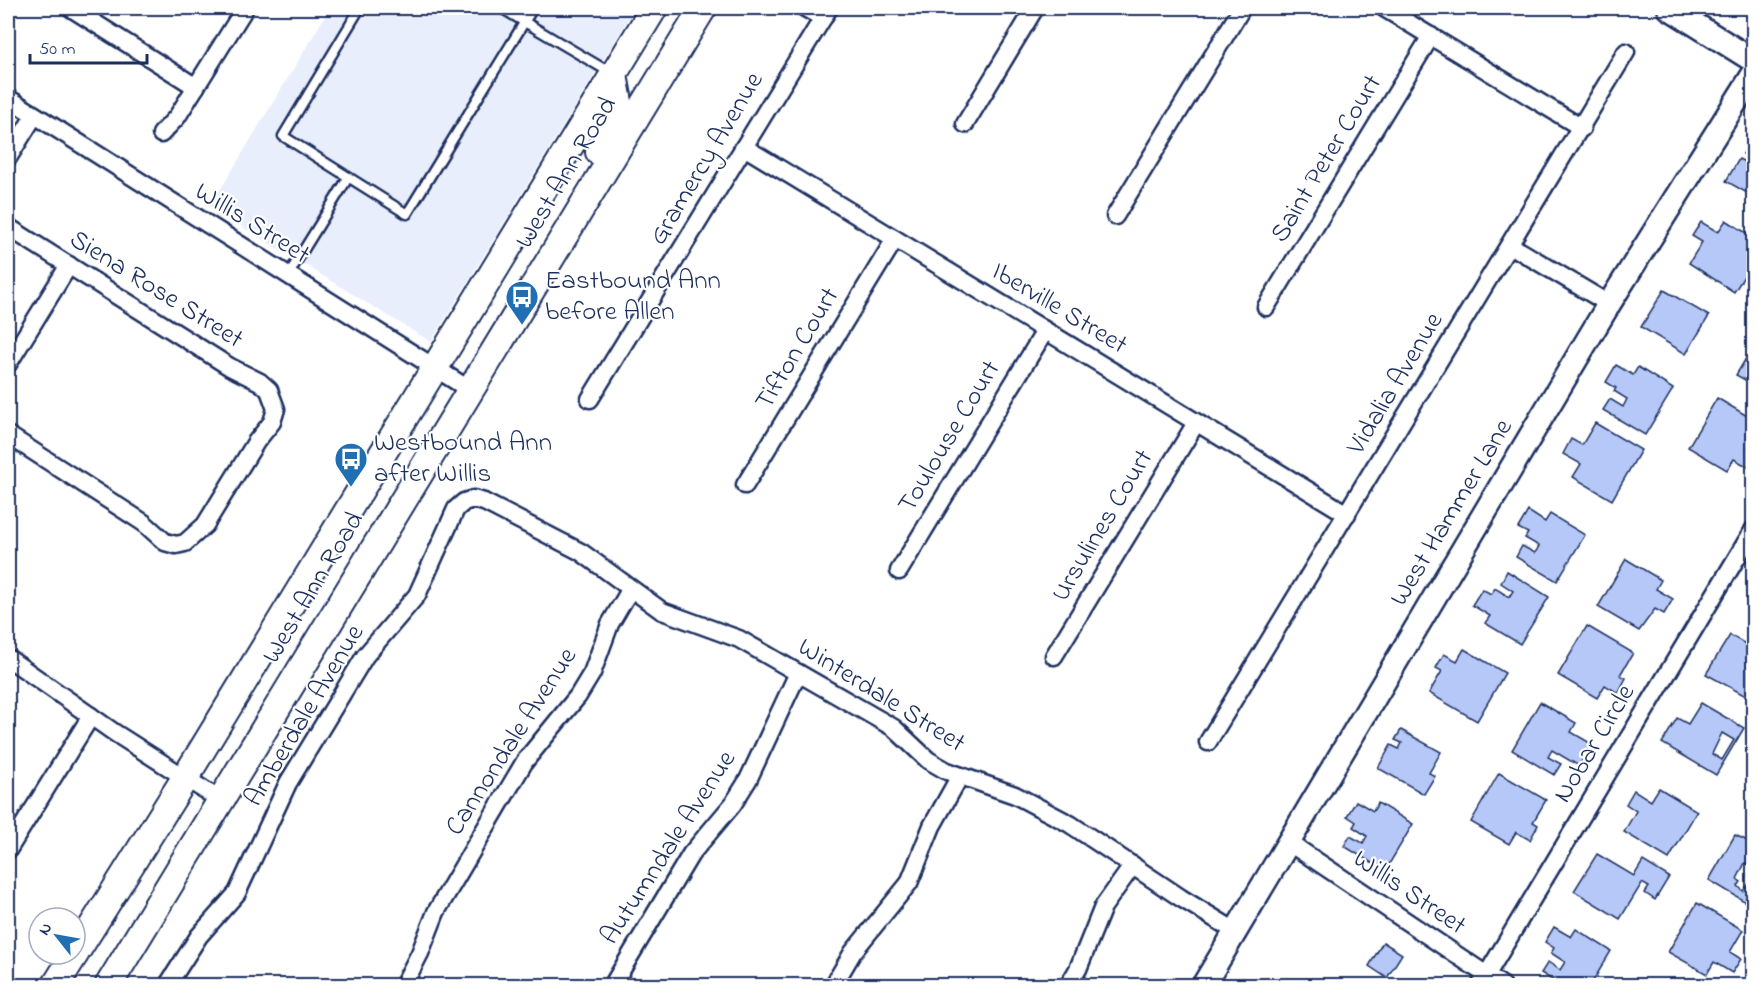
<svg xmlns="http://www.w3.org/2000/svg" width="1761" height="993" font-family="'Indie Flower',sans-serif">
<rect width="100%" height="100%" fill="#fff"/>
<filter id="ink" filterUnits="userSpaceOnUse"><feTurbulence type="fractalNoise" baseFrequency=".0167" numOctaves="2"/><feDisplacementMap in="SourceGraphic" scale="12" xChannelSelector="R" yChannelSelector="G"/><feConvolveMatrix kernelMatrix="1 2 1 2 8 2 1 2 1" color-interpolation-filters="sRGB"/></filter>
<g filter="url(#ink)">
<!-- built -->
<path fill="#e9eefd" d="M330,8H635L431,342L210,207Z"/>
<!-- building -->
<g fill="#b6c8f8" stroke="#1b2f5e" stroke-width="1.5" fill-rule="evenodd">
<path d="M1750,143L1754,145V197L1726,181L1739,159L1747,163L1750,157L1743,154Z"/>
<path d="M1726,220L1754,238V261L1734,292L1689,263L1702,242L1692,236L1701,222L1718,232Z"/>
<path d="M1664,290L1709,316L1686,354L1641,327Z"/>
<path d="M1754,345V385L1736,375Z"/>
<path d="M1616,365L1633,375L1638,367L1673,389L1645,435L1603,410L1610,399L1623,407L1627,399L1614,391L1616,388L1606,382Z"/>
<path d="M1717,398L1754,420V440L1749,447L1754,450L1752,469L1734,459L1727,470L1688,447Z"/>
<path d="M1595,423L1641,450L1612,500L1573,477L1581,464L1563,454L1571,439L1582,445Z"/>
<path d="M1528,511L1545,522L1550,514L1585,535L1557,581L1516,557L1522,546L1535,553L1539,546L1525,538L1528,533L1518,528Z"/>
<path d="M1626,559L1661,580L1656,589L1673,599L1664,614L1655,609L1639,631L1598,607Z"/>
<path d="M1507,571L1549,597L1520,644L1485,623L1490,616L1472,605L1482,589L1491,594L1495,588L1509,597L1513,591L1501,583Z"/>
<path d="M1587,626L1633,653L1620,675L1626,678L1618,693L1605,685L1597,698L1558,675Z"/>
<path d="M1730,635L1754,649L1753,700L1706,674Z"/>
<path d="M1464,649L1505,673L1477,721L1429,693L1442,671L1436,668L1444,654L1457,661Z"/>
<path d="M1540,702L1576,723L1571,732L1592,744L1579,766L1552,750L1548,757L1561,764L1554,775L1512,750Z"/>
<path d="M1701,703L1744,728L1716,775L1662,743L1677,718L1688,724ZM1722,733L1734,740L1722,760L1712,754Z"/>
<path d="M1401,730L1441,752L1429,773L1435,776L1424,794L1378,768L1391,745L1399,749L1402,743L1395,740Z"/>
<path d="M1499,773L1546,800L1533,822L1538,825L1530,840L1516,832L1509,844L1471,822Z"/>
<path d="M1659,788L1697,811L1669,859L1624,832L1636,811L1626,804L1634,790L1651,801Z"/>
<path d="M1356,801L1373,811L1378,803L1413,824L1385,871L1344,846L1350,836L1363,843L1367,836L1353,827L1356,822L1347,816Z"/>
<path d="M1735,835L1754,844V884L1749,891L1754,893V907L1709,880ZM1745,863L1751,866L1749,876L1753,879L1743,891L1738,886L1741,882L1737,879Z"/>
<path d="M1597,854L1634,876L1643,861L1669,877L1655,900L1645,893L1649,887L1642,883L1620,919L1574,891Z"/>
<path d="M1697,903L1743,930L1730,952L1741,959L1732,973L1714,962L1707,974L1668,952Z"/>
<path d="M1554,927L1571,937L1576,929L1611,951L1590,986H1562L1541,973L1548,962L1560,970L1565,962L1551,953L1554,948L1545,942Z"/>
<path d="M1383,942L1402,954L1387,978L1369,966Z"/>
</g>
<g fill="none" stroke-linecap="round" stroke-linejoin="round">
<!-- lane casing -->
<g stroke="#1b2f5e" stroke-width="13">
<g id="lane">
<path d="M360,8L283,136L407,214L533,8"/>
<path d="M501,8L611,73"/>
<path d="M287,277L348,178"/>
</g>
</g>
<!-- street casing -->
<g stroke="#1b2f5e" stroke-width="21">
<g id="street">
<path d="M71,8L196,87"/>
<path d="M805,8L823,18"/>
<path d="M1384,8L1582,128"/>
<path d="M8,98L470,390"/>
<path d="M965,124L1035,8"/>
<path d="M161,134L177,117L245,8"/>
<path d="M744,147L1347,514"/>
<path d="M8,158L34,116"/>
<path d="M1115,216L1242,8"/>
<path d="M8,227L230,367L260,382L269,390L276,409L272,422L256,442L205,525L185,543L176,545L165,542L144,523L8,435"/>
<path d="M1510,245L1609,304"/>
<path d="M1266,307L1431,36"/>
<path d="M8,364L69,265"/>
<path d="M590,399L829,8"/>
<path d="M745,485L895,239"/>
<path d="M899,571L1045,331"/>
<path d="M1054,656L1196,423"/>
<path d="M8,658L115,733L220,800"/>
<path d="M1208,742L1626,52"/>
<path d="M1288,842L1503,986"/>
<path d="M8,850L91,716"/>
<path d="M167,986L199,936L237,893L288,783L365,656L417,595L456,509L464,502L473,499L484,502L581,552L662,611L739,639L894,728L928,760L947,771L1015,795L1070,824L1181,898L1235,931"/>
<path d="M403,986L420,953L436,912L525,761L578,696L592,673L610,624L630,590"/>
<path d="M612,986L691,854L733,804L748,780L798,673"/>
<path d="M833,986L853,952L909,883L932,826L960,776"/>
<path d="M1068,986L1078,969L1103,907L1133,865"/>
<path d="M1480,986L1754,529"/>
</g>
</g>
<!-- secondary casing -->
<g stroke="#1b2f5e" stroke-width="27">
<g id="secondary">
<path d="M1669,8L1754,61"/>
<path d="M1203,986L1609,304L1754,73"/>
</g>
</g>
<!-- primary casing -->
<g stroke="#1b2f5e" stroke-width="30">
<g id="primary">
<path d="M599,152L619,102L614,75"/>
<path d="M75,954L185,778L654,8"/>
<path d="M55,986L75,954"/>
<path d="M108,986L703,8"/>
</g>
</g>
<!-- lane -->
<use href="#lane" stroke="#fff" stroke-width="8"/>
<!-- street -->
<use href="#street" stroke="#fff" stroke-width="16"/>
<!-- secondary -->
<use href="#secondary" stroke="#fff" stroke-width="22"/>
<!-- primary -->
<use href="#primary" stroke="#fff" stroke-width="26"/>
</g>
</g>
<!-- icons -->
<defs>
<g id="bus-pin" transform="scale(1.725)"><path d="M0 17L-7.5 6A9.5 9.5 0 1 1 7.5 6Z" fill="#1f6fb2" stroke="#fff"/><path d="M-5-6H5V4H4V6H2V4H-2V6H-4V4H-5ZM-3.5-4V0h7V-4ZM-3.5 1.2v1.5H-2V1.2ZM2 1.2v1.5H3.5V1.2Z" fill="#fff"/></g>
</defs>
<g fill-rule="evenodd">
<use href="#bus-pin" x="522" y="297"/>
<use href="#bus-pin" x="351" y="459"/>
</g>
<g text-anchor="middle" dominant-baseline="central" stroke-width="4.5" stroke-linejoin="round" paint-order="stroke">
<!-- street labels -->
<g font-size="27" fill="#1b2f5e" stroke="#fff">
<text transform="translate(707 159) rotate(-59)">Gramercy Avenue</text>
<text transform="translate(1327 159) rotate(-59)">Saint Peter Court</text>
<text transform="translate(567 173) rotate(-59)">West Ann Road</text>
<text transform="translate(252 224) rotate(32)">Willis Street</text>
<text transform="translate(156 290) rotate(32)">Siena Rose Street</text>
<text transform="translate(1059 309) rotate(31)">Iberville Street</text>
<text transform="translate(798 349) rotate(-59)">Tifton Court</text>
<text transform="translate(1396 384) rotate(-59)">Vidalia Avenue</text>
<text transform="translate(950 437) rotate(-59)">Toulouse Court</text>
<text transform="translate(1452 513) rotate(-59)">West Hammer Lane</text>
<text transform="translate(1103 526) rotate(-59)">Ursulines Court</text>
<text transform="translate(314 588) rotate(-59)">West Ann Road</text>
<text transform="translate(881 696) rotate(32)">Winterdale Street</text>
<text transform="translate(305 716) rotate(-59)">Amberdale Avenue</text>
<text transform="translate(512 742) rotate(-57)">Cannondale Avenue</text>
<text transform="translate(1595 744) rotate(-59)">Nobar Circle</text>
<text transform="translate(669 848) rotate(-57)">Autumndale Avenue</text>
<text transform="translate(1409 893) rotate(34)">Willis Street</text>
</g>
<!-- poi labels -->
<g font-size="27" fill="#1b2f5e" stroke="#fff" text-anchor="start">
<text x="545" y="281">Eastbound Ann<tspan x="545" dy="31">before Allen</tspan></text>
<text x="374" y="443">Westbound Ann<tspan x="374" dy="31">after Willis</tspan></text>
</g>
</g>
<!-- margin -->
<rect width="1761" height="993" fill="none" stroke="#fff" stroke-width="30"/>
<rect x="15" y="15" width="1731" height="963" fill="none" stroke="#1b2f5e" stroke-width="2" filter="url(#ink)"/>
<!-- north arrow -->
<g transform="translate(57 936) rotate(301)"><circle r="28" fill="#ffffff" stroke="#a4acbf" stroke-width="1.5"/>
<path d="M0-4.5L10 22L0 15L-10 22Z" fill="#1f6fb2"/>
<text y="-9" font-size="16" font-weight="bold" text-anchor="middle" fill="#1b2f5e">N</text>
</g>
<!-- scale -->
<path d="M30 54v9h117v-9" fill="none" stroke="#1b2f5e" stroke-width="3"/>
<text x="39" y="54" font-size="18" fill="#1b2f5e" stroke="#ffffff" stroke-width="4.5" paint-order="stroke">50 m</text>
</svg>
